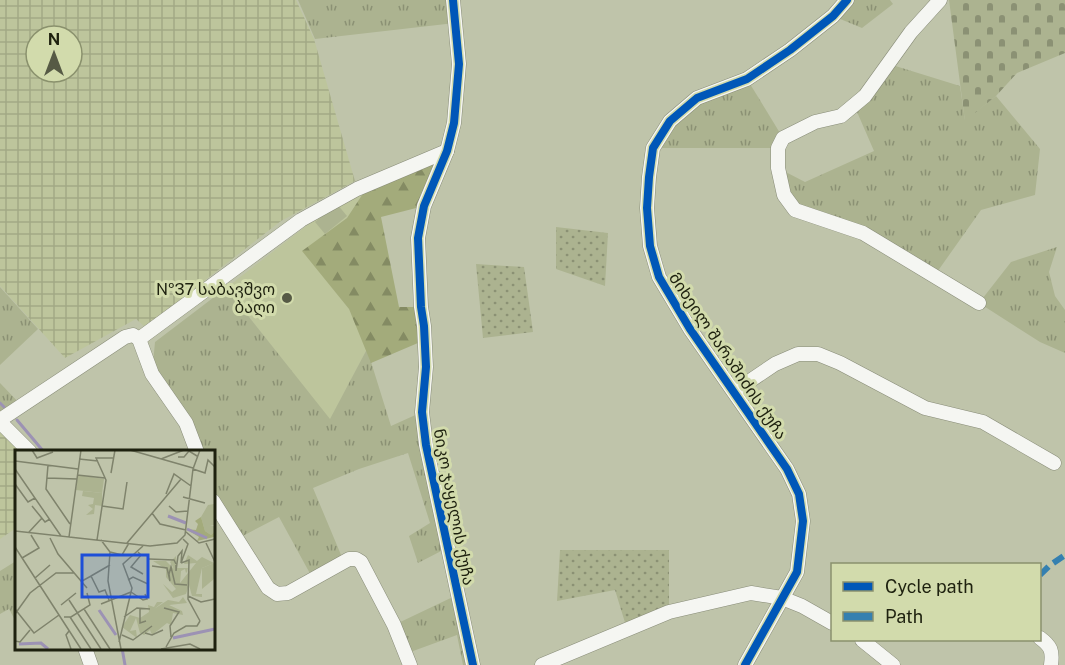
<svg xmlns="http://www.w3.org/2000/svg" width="1065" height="665" font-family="'Public Sans','Noto Sans Georgian',sans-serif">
<defs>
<pattern id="industrial-grid" width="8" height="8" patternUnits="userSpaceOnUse" patternTransform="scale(1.5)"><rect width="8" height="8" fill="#bdc59c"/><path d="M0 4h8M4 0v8" fill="none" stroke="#a2a985"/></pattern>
<pattern id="grass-tufts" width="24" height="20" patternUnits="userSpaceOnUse" patternTransform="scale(1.5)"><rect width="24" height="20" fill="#acb390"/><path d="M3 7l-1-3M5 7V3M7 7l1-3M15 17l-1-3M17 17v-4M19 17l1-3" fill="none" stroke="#8b9174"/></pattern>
<pattern id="forest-firs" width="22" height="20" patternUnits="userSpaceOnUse" patternTransform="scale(1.5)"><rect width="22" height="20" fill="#a3ab7b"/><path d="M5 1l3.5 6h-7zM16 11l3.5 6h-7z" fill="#848b63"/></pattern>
<pattern id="cemetery-stones" width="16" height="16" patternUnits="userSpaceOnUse" patternTransform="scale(1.5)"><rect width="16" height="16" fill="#acb390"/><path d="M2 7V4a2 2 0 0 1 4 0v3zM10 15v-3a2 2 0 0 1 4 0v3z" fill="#8b9174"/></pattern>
<pattern id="garden-dots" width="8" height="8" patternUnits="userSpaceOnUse" patternTransform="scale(1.5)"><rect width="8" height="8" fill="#acb390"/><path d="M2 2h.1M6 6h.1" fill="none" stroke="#8b9174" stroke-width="1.8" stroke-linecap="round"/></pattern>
</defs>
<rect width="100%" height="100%" fill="#bfc4aa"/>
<!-- built -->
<path fill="#bdc59c" d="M364,192L347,218L303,251L349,309L367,349L330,420L226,288L336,203Z"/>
<!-- industrial -->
<g fill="url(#industrial-grid)" fill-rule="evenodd">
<path d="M0,0H296L314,39L355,181L281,221L145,327L136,319L65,358L0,286ZM36,36H72V72H36Z"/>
<path d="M0,422L30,452H16V528L0,539Z"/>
</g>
<!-- grass -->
<g fill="url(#grass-tufts)">
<path d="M298,0H453L455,23L315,39Z"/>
<path d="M847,0H890L893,4L862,28L833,16Z"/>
<path d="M889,64L960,86L965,120L996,96L1040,149L1035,195L981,210L935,275L863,233L795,210L778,168L805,182L874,151L854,105Z"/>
<path d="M747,79L783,138L778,148H653L697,98Z"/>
<path d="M1057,247L1049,272L1055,296L1065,310V353L1040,342L979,303L1011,262Z"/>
<path d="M0,287L38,329L0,365Z"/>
<path d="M226,288L330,419L367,349L391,426L422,412L447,548L418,563L409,536L430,523L408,453L359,469L313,488L344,562L313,579L279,517L237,539L213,501V452H197L152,374L155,342Z"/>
<path d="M0,383L22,406L0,420Z"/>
<path d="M16,561V622L9,609L0,614V571Z"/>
<path d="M457,595L473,665H463L457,635L405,654L394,625Z"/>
</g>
<!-- forest -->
<path fill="url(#forest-firs)" d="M447,151L424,206L381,217L399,307H421L425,340L371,363L349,309L302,251L347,218L364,192L358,181Z"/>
<!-- cemetery -->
<path fill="url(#cemetery-stones)" d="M949,0H1065V53L1017,73L996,96L965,121Z"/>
<!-- garden -->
<g fill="url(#garden-dots)">
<path d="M556,227L608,233L605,286L556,269Z"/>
<path d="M476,264L524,267L533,332L483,338Z"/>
<path d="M560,550H669V612L627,629L615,590L557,601Z"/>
</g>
<!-- pitch -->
<path fill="#acb390" d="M337,204L347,216L325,234L315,222Z"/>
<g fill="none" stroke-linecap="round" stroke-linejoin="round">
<!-- stream -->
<g stroke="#9c92b4" stroke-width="3">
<path d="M0,403L4,407"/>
<path d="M17,420L44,452"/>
<path d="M122,648L125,665"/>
</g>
<!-- minor casing -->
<g stroke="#888c78" stroke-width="15">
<g id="minor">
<path d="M453,0L459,64L454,123L447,151L424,206L418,238L421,307L424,326L426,367L422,412L426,445L473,665"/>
<path d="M940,0L911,32L865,96L841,116L815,122L783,138L778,148V168L784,195L795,210L863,233L979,303"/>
<path d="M139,339L301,220L357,189L447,151"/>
<path d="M735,391L775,364L798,354H818L840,363L925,408L983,422L1054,463"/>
<path d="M0,420L125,337L133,335L139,339L152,374L186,423L197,452"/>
<path d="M0,422L30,452"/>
<path d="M213,501L268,588L277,594L288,593L349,559H356L361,562L394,625L410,665"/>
<path d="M1040,638C1051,646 1053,651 1051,665"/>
<path d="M862,640L893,665"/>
<path d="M85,648L91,665"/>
<path d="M542,665L669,612L751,593L782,598L802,606L832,623"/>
<path d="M745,665L797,572L803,521L799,494L787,469L690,329L659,277L650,246L647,208L649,177L653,148L670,121L697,98L747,79L790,50L833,16L847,0"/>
</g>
</g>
<!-- minor -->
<use href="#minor" stroke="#f5f6f2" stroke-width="14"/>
<!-- quiet -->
<path stroke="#3580b0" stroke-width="6" stroke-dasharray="12 6" stroke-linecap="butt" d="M1040,575L1049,566L1065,555"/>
<!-- cycleway casing -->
<g stroke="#d2dbac" stroke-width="11">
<g id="cycleway">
<path d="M453,0L459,64L454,123L447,151L424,206L418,238L421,307L424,326L426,367L422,412L426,445L473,665"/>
<path d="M745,665L797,572L803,521L799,494L787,469L690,329L659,277L650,246L647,208L649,177L653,148L670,121L697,98L747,79L790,50L833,16L847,0"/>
</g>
</g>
<!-- cycleway -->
<use href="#cycleway" stroke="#0057b8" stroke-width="8"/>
</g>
<!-- markers -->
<circle fill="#565a45" stroke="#d2dbac" stroke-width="2" cx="287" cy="298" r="6"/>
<g text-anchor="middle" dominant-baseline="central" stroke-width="6" stroke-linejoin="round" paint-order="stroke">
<!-- poi labels -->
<g font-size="16" fill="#1e210f" stroke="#d2dbac" text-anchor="end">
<text x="275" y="289">№37 საბავშვო<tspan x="275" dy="18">ბაღი</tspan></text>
</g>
<!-- street labels -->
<g font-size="16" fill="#1e210f" stroke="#d2dbac">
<text transform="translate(728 356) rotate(56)">მიხეილ შარაშიძის ქუჩა</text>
<text transform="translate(454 507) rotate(79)">ნიკო ჯაყელის ქუჩა</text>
</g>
</g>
<!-- overview -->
<g transform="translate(15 450)">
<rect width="200" height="200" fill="#bfc4aa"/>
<path d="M68,41L87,43V56L80,55L79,64L71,65L78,59L73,55L78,54L79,48L67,46ZM199,54V75H195L199,76V82L196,85L190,81L186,67L193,55ZM173,105L182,111L187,107L199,113L187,118L181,144H187V147L177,146L174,135L171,144L158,148L148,134L157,142L161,139L151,127V119L138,111H151L159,119L155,112L161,106L162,118H173L172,122L171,123L170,119L166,121L165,133L181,113L169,114ZM168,147L172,153L154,155L167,161L168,165L158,163L156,175L152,173L137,185L135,180L129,185L125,183L121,168L115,181L121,180L122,188L107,177L115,165L125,168L134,162L133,155L139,157L142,152H148L139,159L153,150L164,152Z" fill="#acb390"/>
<path d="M186,67L190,81L196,85L199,82V87L182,91L184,87L171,79L181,80L183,74L180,71Z" fill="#a3ab7b"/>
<path d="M199,113V129L187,139V118Z" fill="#acb390"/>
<path d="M63,25L89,29L87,43L61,40Z" fill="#acb390"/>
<path fill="none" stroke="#9c92b4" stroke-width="3" d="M153,66L171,73M172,79L192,88M84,160L101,185M158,188L200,179M4,194L26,193L33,199"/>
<path fill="none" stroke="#7f836c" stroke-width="1.5" d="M17,0L22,8L38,2M115,0L178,18M163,7H169L174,1L182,6M64,9L83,11M146,9L169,0M0,11L63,19M33,15L31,39L55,74M0,19L46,86M178,19L190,23L193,10L200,17M96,23L100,0M62,25L90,28M32,28L62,29M0,34L13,52L20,48M151,44L159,24L176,36M168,47L190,53M17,56L30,72L35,69M87,56L108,59L112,32M154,56L161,62L173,61M137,63L145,74L171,80M0,81L54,87L66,0M14,82L27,68M171,82L184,93L200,89M54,87L135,96L162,93L170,85L178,19L185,0M35,88L43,104L72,138M82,90L91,30L81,8H99M86,90L95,102L93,131L106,199M112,93L166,29M191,93L200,112M0,97L66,199M95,102L107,105L114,93M123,102L126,105L116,117L128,124M7,108L24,98L16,85M134,109L159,110L161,114M166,113L174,110L173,149L185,171M161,115V121L163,106L167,101L166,113L173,94L168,89M137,116L152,118L155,131L154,124L156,117L160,134L172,135M76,126L95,115M20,128L35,115M113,130L118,127L133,134M67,131L76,126L84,142L90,140L94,150M116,142L128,150L132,149L130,144M173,146L186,152L200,149M54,150L86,199M86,154L116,142M46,155L61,143M125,158V173L131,171M149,158L164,162L155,176L156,187M0,159L19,183L44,165M69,159L95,199M0,164L15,143L41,123H59M49,167H56L75,155L72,143M55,167L76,199M109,167L122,158L135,159M54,181L51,185L56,199M130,183L137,185L148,180M107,185L118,190L137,176M0,191L5,192L15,180M104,192L117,138L108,114L128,96M151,197L159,183L171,176H182L185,171M146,199L175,194L185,199"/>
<path fill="#1d4ed8" fill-opacity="0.15" stroke="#1d4ed8" stroke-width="3" d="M67,105H133V147H67Z"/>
<rect width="200" height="200" fill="none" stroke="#1e210f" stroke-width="3"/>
</g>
<!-- legend -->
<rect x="831" y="563" width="210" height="78" fill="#d2dbac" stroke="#8a916d" stroke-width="1.5"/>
<rect x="843" y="582" width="30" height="9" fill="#0057b8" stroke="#8a916d" stroke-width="1.5"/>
<text x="885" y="593" font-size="18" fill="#1e210f">Cycle path</text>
<rect x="843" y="612" width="30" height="9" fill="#3580b0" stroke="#8a916d" stroke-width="1.5"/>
<text x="885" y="623" font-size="18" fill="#1e210f">Path</text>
<!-- north arrow -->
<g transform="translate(54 54)"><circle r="28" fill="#d2dbac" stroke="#8a916d" stroke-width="1.5"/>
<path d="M0-4.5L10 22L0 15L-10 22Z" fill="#565a45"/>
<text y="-9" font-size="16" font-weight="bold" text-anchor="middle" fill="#1e210f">N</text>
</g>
</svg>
